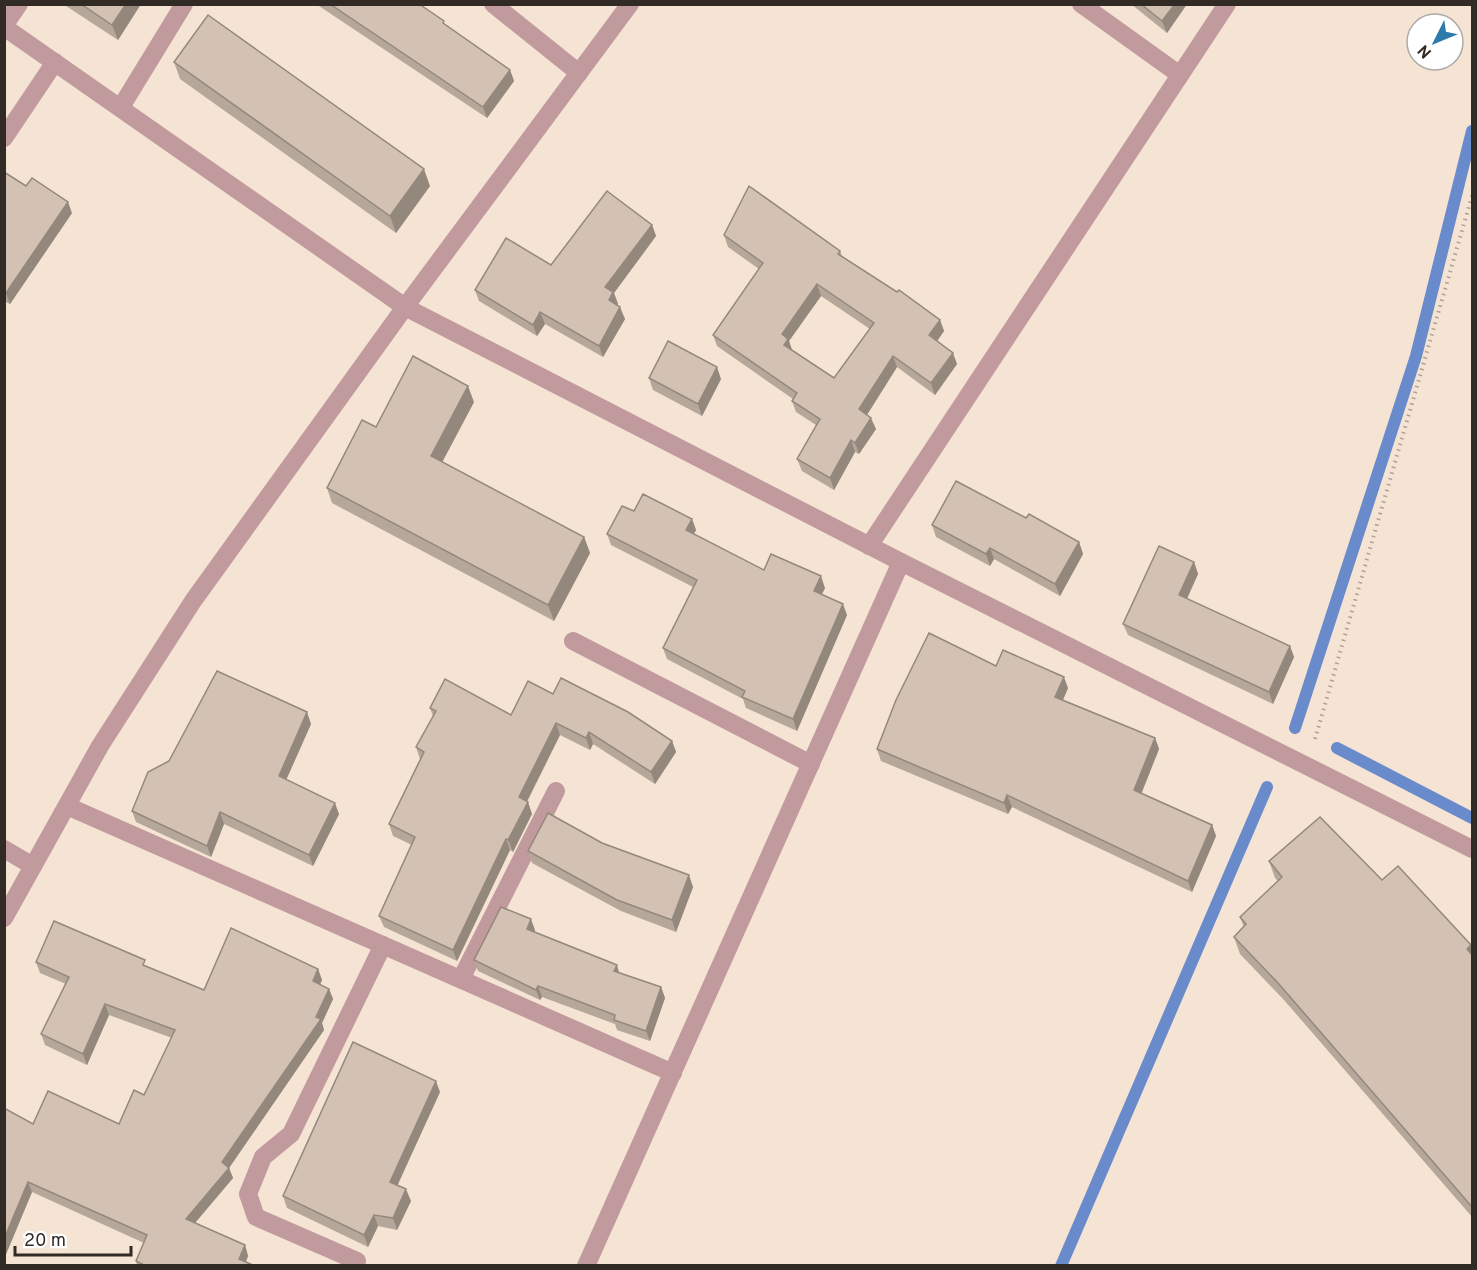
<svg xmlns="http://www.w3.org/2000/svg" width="1477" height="1270" font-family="Overpass,sans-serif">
<rect width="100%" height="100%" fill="#f5e3d4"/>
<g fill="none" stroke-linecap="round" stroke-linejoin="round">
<!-- stream -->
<g stroke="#698acb" stroke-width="12">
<path d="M1295,728L1416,356L1472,131"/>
<path d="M1337,748L1472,818"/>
<path d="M1061,1266L1267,787"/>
</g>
<!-- path -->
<path stroke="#afa195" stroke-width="4" stroke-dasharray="1.5 4.5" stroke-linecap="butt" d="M1315,739L1472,196"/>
<!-- minor -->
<g stroke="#c19a9e" stroke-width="18">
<path d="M493,4L579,73"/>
<path d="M1081,4L1180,75"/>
<path d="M4,26L19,4"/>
<path d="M4,27L405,307L901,562L1472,849"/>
<path d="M121,107L184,4"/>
<path d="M4,138L55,62"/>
<path d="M869,546L1227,4"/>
<path d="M573,641L811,764"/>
<path d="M67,806L673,1073"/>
<path d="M4,849L33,866"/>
<path d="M4,918L100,746L193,601L405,307L630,4"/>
<path d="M461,979L556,791"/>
<path d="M357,1261L256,1217L248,1194L263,1157L291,1134L383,945"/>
<path d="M586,1266L901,562"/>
</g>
</g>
<!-- wall -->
<g fill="#b5a79a" fill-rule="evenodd">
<path d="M63,4H141L118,40Z"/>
<path d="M316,4H419L446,25L510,70L514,81L487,118Z"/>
<path d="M1131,4H1187L1167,33Z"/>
<path d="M174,62L430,186L396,233L180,79Z"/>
<path d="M4,172L26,186L72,213L10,304L4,301Z"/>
<path d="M652,225L656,236L614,293L618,304L617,305L625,319L603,357L545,324L537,336L479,301L475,290L551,265Z"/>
<path d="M724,235L840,251L842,256L897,292L940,320L944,331L937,341L957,364L935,395L897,367L867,415L876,429L859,454L855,452L834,490L802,471L797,459L816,425L796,412L792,401L793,399L717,346L713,335L759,269L728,247ZM821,296L870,329L834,378L792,350L789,341Z"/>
<path d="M649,378L721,379L702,416L653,390Z"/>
<path d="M474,402L442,462L584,537L590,553L554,621L332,503L327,488L376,427Z"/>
<path d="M634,511L692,519L696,530L694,534L764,570L825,588L822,594L847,615L797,731L746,708L743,699L667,659L663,648L693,587L611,545L607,534Z"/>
<path d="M1026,518L1079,542L1083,554L1060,596L994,559L990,566L936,537L932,525Z"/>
<path d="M1194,562L1198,574L1187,599L1290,646L1294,657L1273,704L1128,635L1123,624Z"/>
<path d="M996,666L1068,688L1063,700L1155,738L1159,749L1141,794L1212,825L1216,836L1192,892L1012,807L1008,814L881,761L877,749Z"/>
<path d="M553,694L672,741L676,752L655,784L593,744L590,750L560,735L527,802L532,814L513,852L510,850L457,961L384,927L379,916L412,845L393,836L389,824L420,759L416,747L433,716L430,708L511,715Z"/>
<path d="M311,724L286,780L339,814L313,866L224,824L211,857L136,822L132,811Z"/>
<path d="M602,843L693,887L676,932L621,911L532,863L528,851Z"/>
<path d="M1269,861L1382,880L1471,945L1473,948V1218L1284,1000L1240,954L1234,937L1244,927L1240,917L1278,881L1275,878Z"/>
<path d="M535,930L534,932L619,973L661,987L665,998L650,1041L617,1030L615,1024L542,997L540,1000L478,971L474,960Z"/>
<path d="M36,962L148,967L204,990L318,969L322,980L320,985L329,989L333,999L322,1023L324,1030L229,1168L233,1178L195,1223L245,1245L248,1256L246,1262L255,1266H137L136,1261L144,1243L32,1192L4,1259L33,1124H119L144,1095L172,1038L109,1015L87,1065L45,1045L41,1034L66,984L40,973Z"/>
<path d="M440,1092L397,1185L411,1201L397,1230L378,1226L368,1247L287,1208L283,1196Z"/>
</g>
<!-- shaded-wall -->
<g fill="#94887d">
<path d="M126,4H141L118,40L112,25Z"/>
<path d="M1175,4H1187L1167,33L1162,21Z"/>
<path d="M510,70L514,81L487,118L483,107Z"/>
<path d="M424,169L430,186L396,233L390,216Z"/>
<path d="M68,202L72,213L10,304L6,293Z"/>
<path d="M652,225L656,236L614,293L618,304L613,312L605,287Z"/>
<path d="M817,284L821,296L789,341L792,350L784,345L782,334Z"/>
<path d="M620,307L625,319L603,357L599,346Z"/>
<path d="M540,312L545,324L537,336L533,325Z"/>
<path d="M940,320L944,331L933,347L929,335Z"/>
<path d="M953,353L957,364L935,395L931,383Z"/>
<path d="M893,356L897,367L863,421L859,409Z"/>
<path d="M717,367L721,379L702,416L698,404Z"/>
<path d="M468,386L474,402L437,472L431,456Z"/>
<path d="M871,418L876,429L859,454L855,443Z"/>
<path d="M851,440L855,452L834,490L830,478Z"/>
<path d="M692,519L696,530L690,541L686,530Z"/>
<path d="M584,537L590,553L554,621L548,605Z"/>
<path d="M1079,542L1083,554L1060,596L1055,584Z"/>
<path d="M990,548L994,559L990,566L986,554Z"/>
<path d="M1194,562L1198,574L1183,607L1179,595Z"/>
<path d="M821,576L825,588L818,602L814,591Z"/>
<path d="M843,604L847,615L797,731L793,719Z"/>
<path d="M1290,646L1294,657L1273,704L1269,692Z"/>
<path d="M1064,677L1068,688L1059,709L1055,697Z"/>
<path d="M307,712L311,724L283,787L279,776Z"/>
<path d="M556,723L560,735L523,809L519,797Z"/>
<path d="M589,732L593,744L590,750L586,738Z"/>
<path d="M1155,738L1159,749L1138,802L1134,790Z"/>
<path d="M672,741L676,752L655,784L651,772Z"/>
<path d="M1007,795L1012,807L1008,814L1004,803Z"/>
<path d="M528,802L532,814L513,852L508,840Z"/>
<path d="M335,803L339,814L313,866L309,855Z"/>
<path d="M220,812L224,824L211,857L207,846Z"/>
<path d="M1212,825L1216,836L1192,892L1188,881Z"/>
<path d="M506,839L510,850L457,961L453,950Z"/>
<path d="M689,875L693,887L676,932L672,920Z"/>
<path d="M531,919L535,930L530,939L527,929Z"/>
<path d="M1471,945L1473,948V965L1467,949Z"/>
<path d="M617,965L620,976L614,971Z"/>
<path d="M318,969L322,980L316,992L313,981Z"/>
<path d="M538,986L542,997L540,1000L536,990Z"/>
<path d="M661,987L665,998L650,1041L646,1031Z"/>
<path d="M329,989L333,999L322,1023L324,1030L229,1168L233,1178L189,1230L186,1219L316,1017Z"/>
<path d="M105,1004L109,1015L87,1065L83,1054Z"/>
<path d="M436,1081L440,1092L394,1193L390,1182Z"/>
<path d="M28,1182L32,1192L4,1259V1239Z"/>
<path d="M406,1189L411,1201L397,1230L393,1218Z"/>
<path d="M374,1215L378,1226L368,1247L364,1235Z"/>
<path d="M245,1245L248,1256L244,1266L239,1259Z"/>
</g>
<!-- building -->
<g fill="#d3c2b3" stroke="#94887d" stroke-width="1.5" fill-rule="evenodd">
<path d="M81,4H126L112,25Z"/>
<path d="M330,4H419L444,21L443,23L510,70L483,107Z"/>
<path d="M1141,4H1175L1162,21Z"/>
<path d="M208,15L424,169L390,216L174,62Z"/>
<path d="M4,172L26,186L32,178L68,202L6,293L4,292Z"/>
<path d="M749,186L840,251L838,254L897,292L899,290L940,320L929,335L953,353L931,383L893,356L859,409L871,418L855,443L851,440L830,478L797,459L820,419L792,401L797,393L713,335L763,263L724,235ZM817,284L874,323L834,378L784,345L788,339L782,334Z"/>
<path d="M607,191L652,225L605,287L613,292L609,300L620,307L599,346L540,312L533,325L475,290L506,238L551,265Z"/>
<path d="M668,341L717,367L698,404L649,378Z"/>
<path d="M413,356L468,386L431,456L584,537L548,605L327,488L362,420L376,427Z"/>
<path d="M956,481L1026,518L1029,514L1079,542L1055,584L990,548L986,554L932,525Z"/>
<path d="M643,494L692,519L686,530L764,570L771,554L821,576L814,591L843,604L793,719L742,697L745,691L663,648L697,580L607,534L622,506L634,511Z"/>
<path d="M1159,546L1194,562L1179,595L1290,646L1269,692L1123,624Z"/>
<path d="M929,633L996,666L1003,650L1064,677L1055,697L1155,738L1134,790L1212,825L1188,881L1007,795L1004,803L877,749L896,700Z"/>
<path d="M217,671L307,712L279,776L335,803L309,855L220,812L207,846L132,811L148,772L169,761Z"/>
<path d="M561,678L628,712L672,741L651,772L589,732L586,738L556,723L519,797L528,802L508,840L506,839L453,950L379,916L415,837L389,824L424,752L416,747L436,711L430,708L445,679L511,715L528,681L553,694Z"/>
<path d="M548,813L602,843L689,875L672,920L617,900L528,851Z"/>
<path d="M1320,817L1382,880L1398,866L1471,945L1467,949L1473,956V1208L1278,983L1234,937L1246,924L1240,917L1282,877L1269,861Z"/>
<path d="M501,907L531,919L527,929L617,965L614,971L661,987L646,1031L614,1020L615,1015L538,986L536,990L474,960Z"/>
<path d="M54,921L145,960L143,965L204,990L231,928L318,969L313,981L329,989L316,1017L321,1019L222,1162L229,1168L186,1219L245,1245L239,1259L255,1266H146L136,1261L147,1235L28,1182L4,1239V1108L33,1124L48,1091L119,1124L134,1090L144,1095L175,1030L105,1004L83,1054L41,1034L69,977L36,962Z"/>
<path d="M353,1042L436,1081L390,1182L406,1189L393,1218L374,1215L364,1235L283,1196Z"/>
</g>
<!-- border -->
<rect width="1477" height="1270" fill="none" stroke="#312a25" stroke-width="12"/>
<!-- north arrow -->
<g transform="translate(1435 42) rotate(227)"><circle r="28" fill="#ffffff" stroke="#adaaa8" stroke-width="1.5"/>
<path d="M0-4.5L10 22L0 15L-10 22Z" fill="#2d7bad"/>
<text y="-9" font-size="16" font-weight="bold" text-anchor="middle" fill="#312a25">N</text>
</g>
<!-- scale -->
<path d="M15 1246v9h116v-9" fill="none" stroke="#312a25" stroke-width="3"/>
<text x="24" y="1246" font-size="18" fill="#312a25" stroke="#ffffff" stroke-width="4.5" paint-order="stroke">20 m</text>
</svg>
